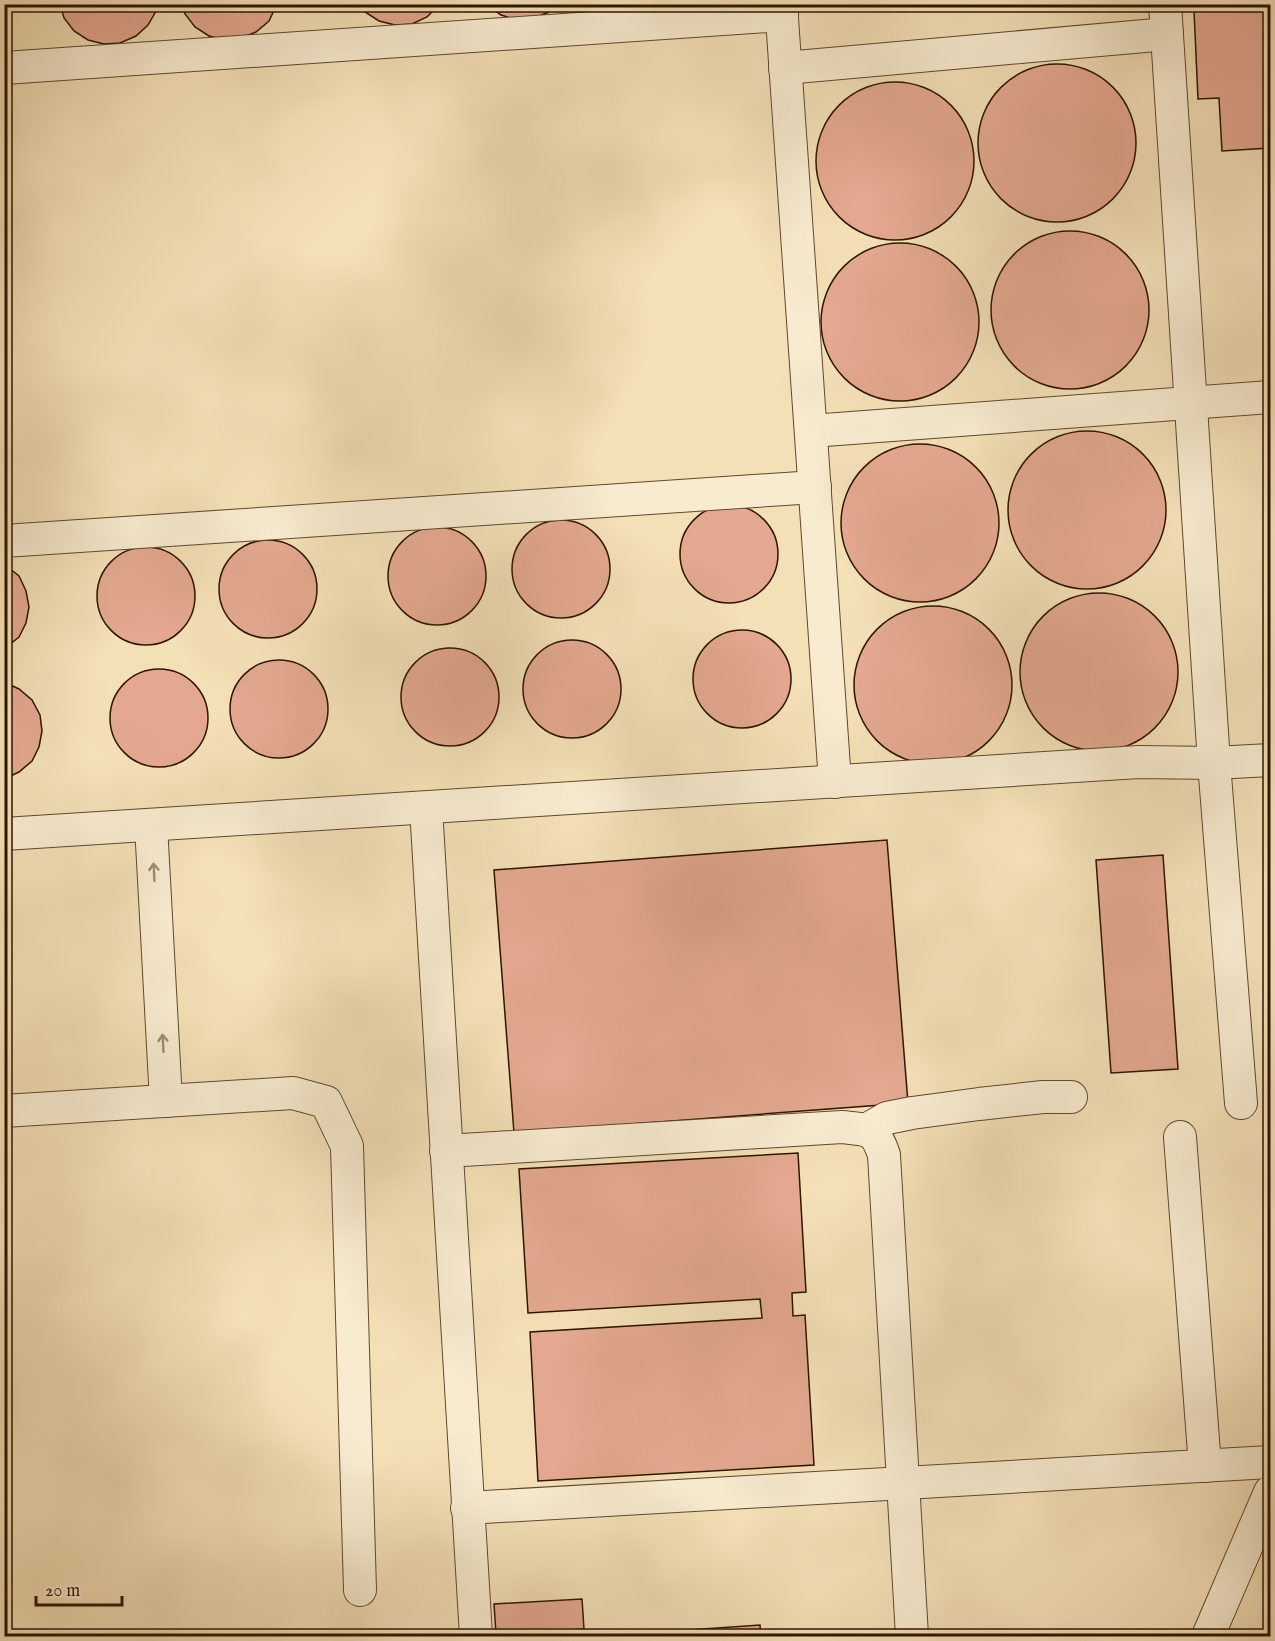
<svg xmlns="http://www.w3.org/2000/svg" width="1275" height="1641" font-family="'IM FELL English',serif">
<rect width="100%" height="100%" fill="#f4e0b7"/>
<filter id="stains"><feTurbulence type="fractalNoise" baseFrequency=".00333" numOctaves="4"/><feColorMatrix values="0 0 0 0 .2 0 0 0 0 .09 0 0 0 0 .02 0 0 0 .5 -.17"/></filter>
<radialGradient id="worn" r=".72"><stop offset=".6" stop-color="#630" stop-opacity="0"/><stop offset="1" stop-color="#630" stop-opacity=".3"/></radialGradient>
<!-- building -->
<g fill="#e3a88f" stroke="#2d1500" stroke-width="1.5">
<path d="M60,4H157L156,11L148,25L136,36L120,43L104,44L88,40L74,31L64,18Z"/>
<path d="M182,4H277L269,21L256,32L241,38L225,40L209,36L195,27L185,14Z"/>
<path d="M359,4H440L427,17L412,24L395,25L379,21L365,12Z"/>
<path d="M486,4H557L549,12L534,18L517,20L501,15Z"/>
<path d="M1229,4H1270V148L1222,151L1219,98L1198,99L1194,11L1229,9Z"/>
<circle cx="1057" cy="143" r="79"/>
<circle cx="895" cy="161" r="79"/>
<circle cx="1070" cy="310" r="79"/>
<circle cx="900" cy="322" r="79"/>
<circle cx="1087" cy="510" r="79"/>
<circle cx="920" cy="523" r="79"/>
<circle cx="729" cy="554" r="49"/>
<circle cx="561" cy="569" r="49"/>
<circle cx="437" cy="576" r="49"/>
<circle cx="268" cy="589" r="49"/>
<circle cx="146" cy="596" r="49"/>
<path d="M4,564L19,576L26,591L29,607L26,623L19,637L4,649Z"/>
<circle cx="1099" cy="672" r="79"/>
<circle cx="933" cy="685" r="79"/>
<circle cx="742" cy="679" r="49"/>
<circle cx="572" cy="689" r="49"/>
<circle cx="450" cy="697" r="49"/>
<circle cx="279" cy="709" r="49"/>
<circle cx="159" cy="718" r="49"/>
<path d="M4,682L19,689L32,700L40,715L42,731L39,747L32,761L19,772L4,779Z"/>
<path d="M887,840L908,1103L514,1133L494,870Z"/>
<path d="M1163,855L1178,1069L1111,1073L1096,860Z"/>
<path d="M798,1153L806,1292L792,1293L793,1316L805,1315L814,1465L538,1481L530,1332L762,1318L760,1299L528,1313L519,1169Z"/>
<path d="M582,1599L584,1629L496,1634L494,1604Z"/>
<path d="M760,1625L761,1636H600Z"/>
</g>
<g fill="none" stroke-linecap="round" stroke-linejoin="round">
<!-- minor casing -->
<g stroke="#5f482e" stroke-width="34">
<g id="minor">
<path d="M781,4L835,782"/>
<path d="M1165,4L1214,763L1241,1103"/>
<path d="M4,68L782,15"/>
<path d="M785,68L1167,34"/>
<path d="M811,431L1270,397"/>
<path d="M4,541L815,487"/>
<path d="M426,808L476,1636"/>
<path d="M151,825L166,1101"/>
<path d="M4,834L1139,762L1214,763L1270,760"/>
<path d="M4,1111L293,1093L326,1102L347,1146L360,1590"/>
<path d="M866,1130L887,1118L912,1113L979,1104L1043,1097H1071"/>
<path d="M1180,1137L1205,1466"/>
<path d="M446,1151L842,1127C869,1130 875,1128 884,1155L912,1636"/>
<path d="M467,1508L1270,1462"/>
<path d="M1208,1636L1270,1492"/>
</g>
</g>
<!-- minor -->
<use href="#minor" stroke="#f8ebd0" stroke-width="32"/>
</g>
<!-- one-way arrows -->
<defs><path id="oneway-shaft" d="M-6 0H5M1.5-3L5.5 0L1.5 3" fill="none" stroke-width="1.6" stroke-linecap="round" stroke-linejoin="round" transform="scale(1.5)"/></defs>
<g stroke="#9d8b72">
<use href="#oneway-shaft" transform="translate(154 872) rotate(-93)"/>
<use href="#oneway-shaft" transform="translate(163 1043) rotate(-93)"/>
</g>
<!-- margin -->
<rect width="1275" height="1641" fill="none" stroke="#f4e0b7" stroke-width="24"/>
<rect x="6" y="6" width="1263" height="1629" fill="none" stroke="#2d1500" stroke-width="3"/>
<rect x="12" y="12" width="1251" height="1617" fill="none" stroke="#2d1500" stroke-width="1.5"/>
<!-- scale -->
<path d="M36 1596v9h86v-9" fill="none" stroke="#2d1500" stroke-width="3"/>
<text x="45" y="1596" font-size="18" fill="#2d1500" stroke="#f8ebd0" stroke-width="4.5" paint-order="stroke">20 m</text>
<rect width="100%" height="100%" filter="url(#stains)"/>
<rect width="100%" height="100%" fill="url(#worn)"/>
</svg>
